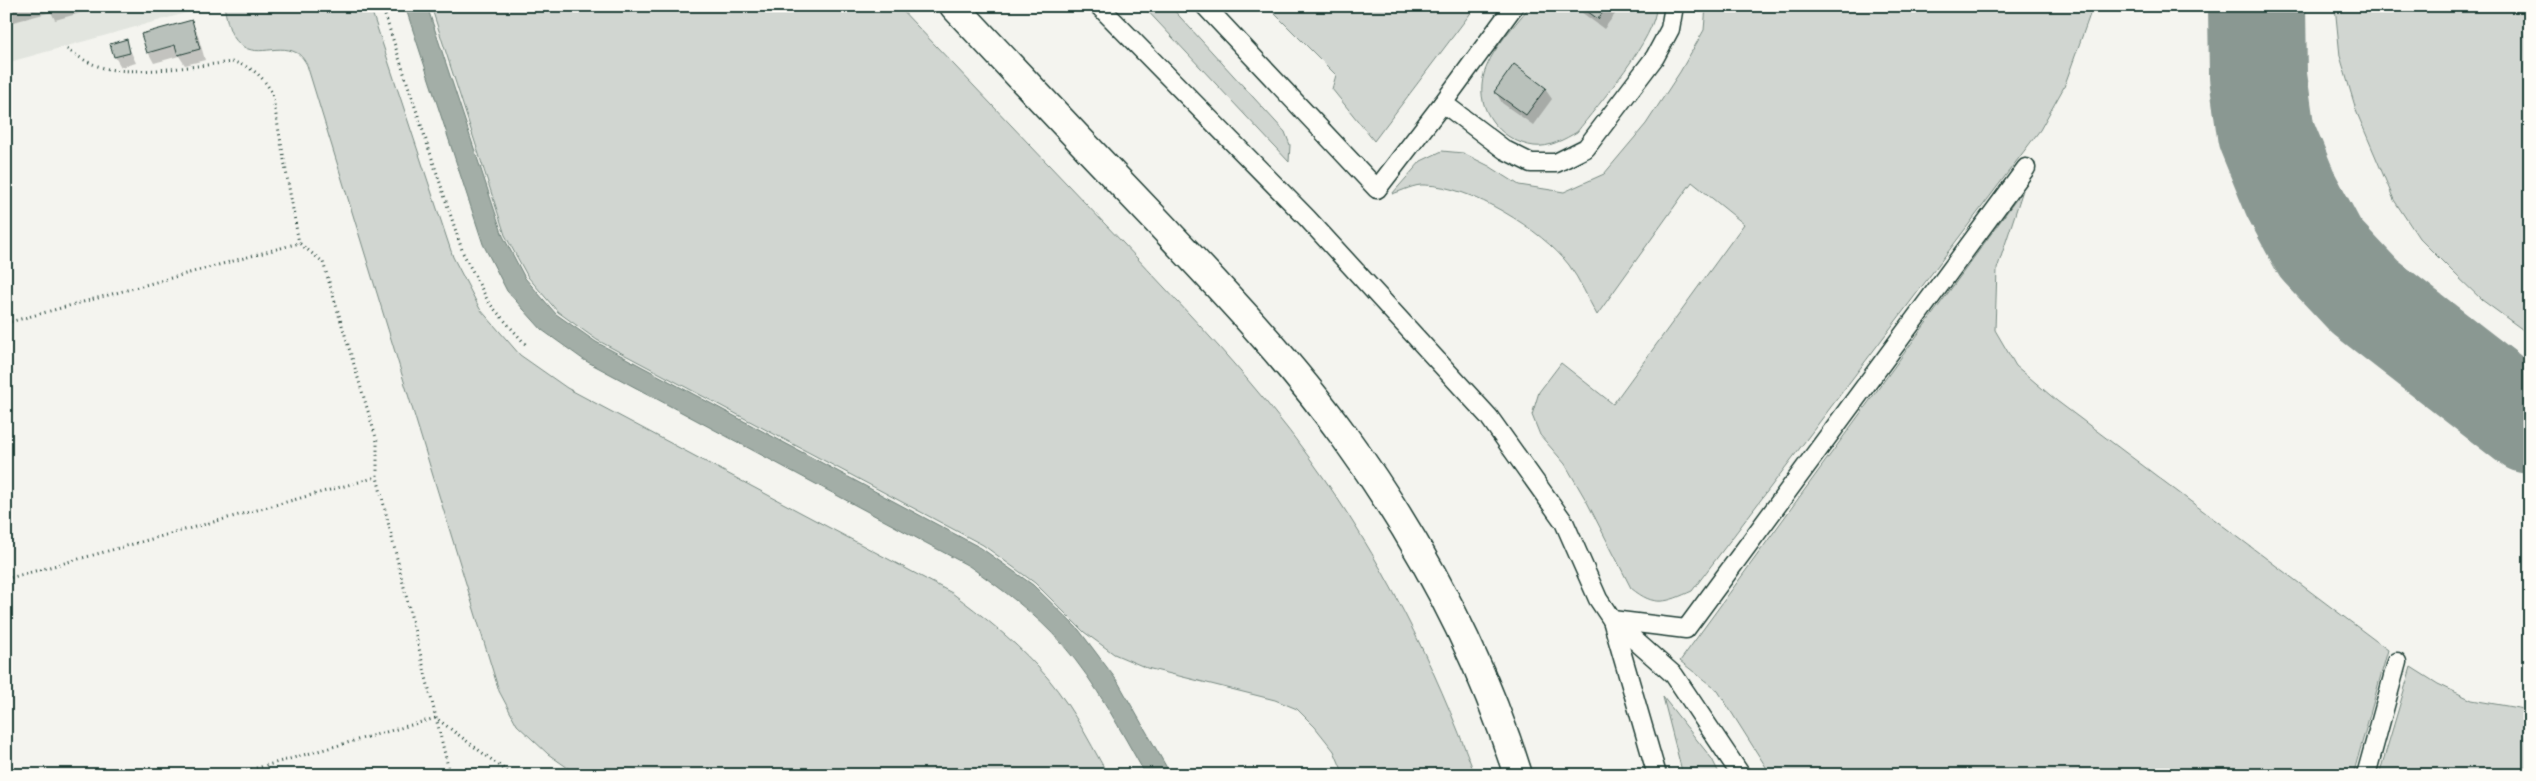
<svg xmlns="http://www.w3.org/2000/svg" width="2536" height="781" font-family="Dekko,sans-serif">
<rect width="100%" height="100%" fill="#f4f4ef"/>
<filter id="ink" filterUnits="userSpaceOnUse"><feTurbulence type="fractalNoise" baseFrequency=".02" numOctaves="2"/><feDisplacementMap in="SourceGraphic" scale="10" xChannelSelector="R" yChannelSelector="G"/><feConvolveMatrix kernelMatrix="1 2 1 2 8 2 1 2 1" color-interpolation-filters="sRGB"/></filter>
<g filter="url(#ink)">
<!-- built -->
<path fill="#e2e5df" d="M6,6H211L6,63Z"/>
<!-- green -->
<g fill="#d1d6d1" stroke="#788a82">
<path d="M224,6H370L453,257L480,309L520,355L567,388L952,593C983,616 1011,638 1037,666C1067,697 1087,737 1108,775H578L548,754L517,725L499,691L307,65C305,61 301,55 297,53C275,41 251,64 233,36C228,28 226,15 224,6Z"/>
<path d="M431,6H898C973,85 1048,164 1123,243C1188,313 1255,382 1311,460C1381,557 1434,663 1475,775H1341L1342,770L1334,751L1315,727L1297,709L1275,700L1147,668L1114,654L1084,632L1035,583L983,545L597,340L558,312L528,277L505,235Z"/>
<path d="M1143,6H1170L1285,132L1290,145L1289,162Z"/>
<path d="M1267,6H1476L1374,141L1332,89L1336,75Z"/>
<path d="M1530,6H1656C1658,36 1597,106 1577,132C1565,139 1549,148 1534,146C1504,142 1479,115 1482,85C1484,56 1513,28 1530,6Z"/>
<path d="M1706,6H2093L2064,87L2040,130L1692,591C1667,602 1655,608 1631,588L1587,502L1565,464L1540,435L1532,415L1539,392L1561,363L1613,404L1744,224L1692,182L1597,315C1588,299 1580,280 1569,265C1541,229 1471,186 1425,185C1415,184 1402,191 1392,194L1421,161L1442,151L1463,153L1489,166L1519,185L1564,192L1604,174L1646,124L1680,72L1704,30Z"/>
<path d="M2335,6H2530V335L2482,300L2455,274L2419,238L2394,200L2357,113L2340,56Z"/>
<path d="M2023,190L1997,269L1995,330L2016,366L2057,401L2388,650L2353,775H1771L1718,691L1680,661Z"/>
<path d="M2411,667L2438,684L2472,700L2530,710V775H2379Z"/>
<path d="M1663,697L1712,759L1720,775H1683Z"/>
</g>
<!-- water -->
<path fill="#a3aea7" stroke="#6e8179" d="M405,6H427L503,236L525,278L556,314L596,342L981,548L1033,585L1079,630L1118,682L1171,775H1146C1120,730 1097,684 1063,645C1036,614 1003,590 969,566L584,360L542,330L507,291L483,244Z"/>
<!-- shadow -->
<g fill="#0003">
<path d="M6,6H90L91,10L55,20L51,12L6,24Z"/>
<path d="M1573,6H1621L1604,29Z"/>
<path d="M191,21L197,32L205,60L185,65L179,56L154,63L148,52Z"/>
<path d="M126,41L136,63L121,67L115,57Z"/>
<path d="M1545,89L1552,99L1533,125L1502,103L1496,92Z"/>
</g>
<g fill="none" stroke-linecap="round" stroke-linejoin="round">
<!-- taxiway -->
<path stroke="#8a9892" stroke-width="98" d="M2257,6L2258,76L2266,134L2291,195L2320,249L2365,297L2530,425"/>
</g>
<!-- building -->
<g fill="#b9c1bb" stroke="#1f3d34">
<path d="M1580,6H1607L1598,19Z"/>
<path d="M192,20L200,49L178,55L175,45L147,53L141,34Z"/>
<path d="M127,39L130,53L114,57L110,44Z"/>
<path d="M1514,64L1546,88L1526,115L1494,92Z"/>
</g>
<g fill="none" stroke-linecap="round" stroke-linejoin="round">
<!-- lane casing -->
<g stroke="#1f3d34" stroke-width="21">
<g id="lane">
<path d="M1099,6L1307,218L1489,417L1564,522L1598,599L1612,620L1657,775"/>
<path d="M1205,6L1377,189L1443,103"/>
<path d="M1514,6L1443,103L1505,150L1531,163H1556L1586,148L1655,57L1670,29L1674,6"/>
<path d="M1741,775L1674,675L1612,620L1686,629L2026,168"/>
<path d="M2366,775L2397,662"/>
</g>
</g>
<!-- secondary casing -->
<g stroke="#1f3d34" stroke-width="31">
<path id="secondary" d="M954,6C1022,79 1091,152 1160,224C1224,292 1289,360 1344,436C1418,538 1480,654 1518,775"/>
</g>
<!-- path -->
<g stroke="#1f3d34" stroke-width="3" stroke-dasharray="1 4" stroke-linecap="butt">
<path d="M382,6L463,253L489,303L527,346"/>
<path d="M67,49C78,57 90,64 104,68C136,76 199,65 234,62C253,68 262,75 272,93L299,243"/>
<path d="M6,323L299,243L323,262L377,441V477L450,775"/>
<path d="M6,579L377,477"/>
<path d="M232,775L436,718L512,775"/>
</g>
<!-- lane -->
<use href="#lane" stroke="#fdfcf7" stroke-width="18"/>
<!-- secondary -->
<use href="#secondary" stroke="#fdfcf7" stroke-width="28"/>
</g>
</g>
<!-- margin -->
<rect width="2536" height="781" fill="none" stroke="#fdfcf7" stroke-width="25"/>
<rect x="12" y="12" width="2511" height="756" fill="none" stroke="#1f3d34" stroke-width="2" filter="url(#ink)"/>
</svg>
